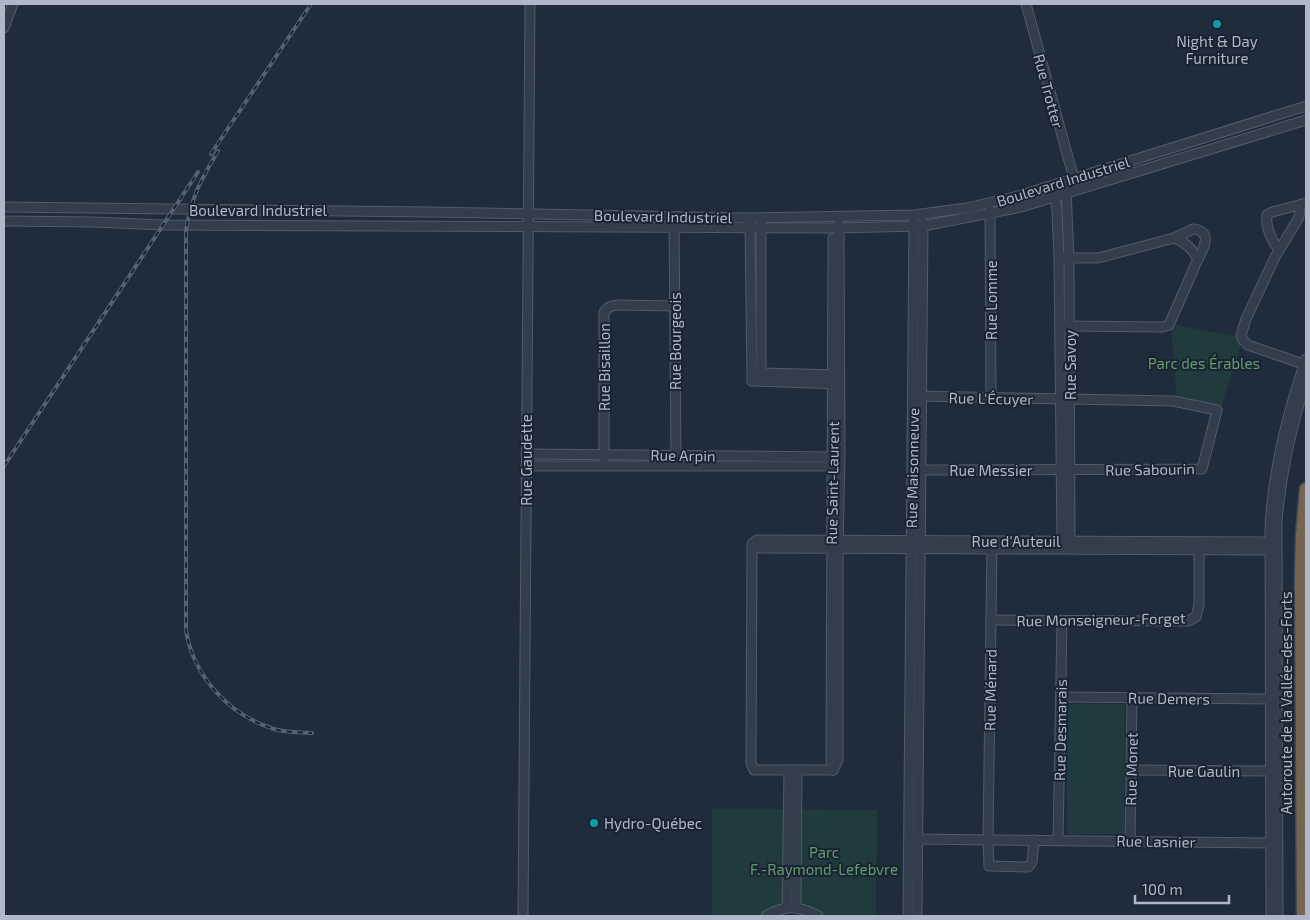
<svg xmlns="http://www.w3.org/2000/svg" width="1310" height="920" font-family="'Exo 2',sans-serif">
<rect width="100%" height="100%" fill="#1f2c3c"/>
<!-- green -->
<g fill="#213a3d">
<path d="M1177,325L1240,337V347L1221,408L1177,399L1171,329Z"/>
<path d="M1066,704H1125L1124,834H1067Z"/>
<path d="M712,809L877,810L876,916H820L793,905L767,916H712Z"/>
</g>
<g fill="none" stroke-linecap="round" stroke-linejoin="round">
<!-- minor casing -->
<g stroke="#515b6a" stroke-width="11">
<g id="minor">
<path d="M1026,4L1074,179"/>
<path d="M4,28L13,4"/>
<path d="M1066,189L1069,258L1070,546"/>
<path d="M1054,190L1057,211L1059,258L1062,545"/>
<path d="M1306,203L1299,205L1300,213L1298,219L1275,257L1246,319L1241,335L1243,340L1248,345L1306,365"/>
<path d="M4,207L430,212L750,218L914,215L967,208L1018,196L1306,106"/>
<path d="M990,210L991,398"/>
<path d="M4,221L94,222L163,225L834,228L923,226L1021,207L1306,120"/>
<path d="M674,222L676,459"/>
<path d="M750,222L752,381"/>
<path d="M761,224V373"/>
<path d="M1174,238L1193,229C1213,231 1204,248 1198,259"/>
<path d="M1279,250C1272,241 1265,227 1267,215L1272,212L1299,205"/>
<path d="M1064,258H1098L1174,238C1186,242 1192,249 1198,259L1169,325L1163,327L1065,326"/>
<path d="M757,376L761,373L838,375"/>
<path d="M752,381L839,384"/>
<path d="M916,396L1173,401L1217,410L1202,469L917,470"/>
<path d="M526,454L838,457"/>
<path d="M604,461V312L609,307L617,305L675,306"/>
<path d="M526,466H836"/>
<path d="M992,544L988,840L989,866L1028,867L1032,862L1034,840"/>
<path d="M759,548L1274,550"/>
<path d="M991,620L1188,621L1196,617L1199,605V544"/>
<path d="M1061,697L1275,699"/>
<path d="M833,770H754L751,763L752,544L757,540L1276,542"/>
<path d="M833,770L838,760V548L840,457L839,224"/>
<path d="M833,770L831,760L833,238"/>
<path d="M1131,770L1276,771"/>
<path d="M914,839L1275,843"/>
<path d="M1058,840L1062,620"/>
<path d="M1130,840L1132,698"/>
<path d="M787,907L789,770"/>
<path d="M796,907L797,770"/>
<path d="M523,916L530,4"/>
<path d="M766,916C784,905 799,905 818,916"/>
<path d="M908,916L914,221"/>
<path d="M917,916L923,222"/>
<path d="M1271,916L1270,528C1273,469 1287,414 1306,359"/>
<path d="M1278,916L1277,521C1281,473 1291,427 1306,381"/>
</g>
</g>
<!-- highway casing -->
<g stroke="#3e4857" stroke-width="15">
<path id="highway" d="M1303,916L1301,578L1302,535L1306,489"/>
</g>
<!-- minor -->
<use href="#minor" stroke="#333e4c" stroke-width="9"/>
<!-- highway -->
<use href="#highway" stroke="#73654f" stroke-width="12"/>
<!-- rail casing -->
<g stroke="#546274" stroke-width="4">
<g id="rail">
<path d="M218,151C201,180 192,195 186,230V631C194,677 229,715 274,729C286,733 299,732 312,733"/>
<path d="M211,154L311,4"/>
<path d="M4,466L198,172"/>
</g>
</g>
<!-- rail -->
<use href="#rail" stroke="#192331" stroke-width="2" stroke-dasharray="5.5" stroke-linecap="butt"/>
</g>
<!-- markers -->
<g fill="#0f9aa8" stroke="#192331" stroke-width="2">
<circle cx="1217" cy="24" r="5"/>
<circle cx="594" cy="823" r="5"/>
</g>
<g text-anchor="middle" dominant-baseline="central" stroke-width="4" stroke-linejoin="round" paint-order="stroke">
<!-- poi labels -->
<g font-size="15" fill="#aeb8c8" stroke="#192331">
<text x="1217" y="41">Night &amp; Day<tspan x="1217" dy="17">Furniture</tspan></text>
<text x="604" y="823" text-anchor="start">Hydro-Québec</text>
</g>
<!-- street labels -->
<g font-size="15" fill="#aeb8c8" stroke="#192331">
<text transform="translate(1049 91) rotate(75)">Rue Trotter</text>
<text transform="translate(1063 181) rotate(-17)">Boulevard Industriel</text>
<text x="258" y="210">Boulevard Industriel</text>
<text transform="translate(663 216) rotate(1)">Boulevard Industriel</text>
<text transform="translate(991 300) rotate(-90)">Rue Lomme</text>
<text transform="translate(675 341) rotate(-90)">Rue Bourgeois</text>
<text transform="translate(1070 365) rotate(-90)">Rue Savoy</text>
<text transform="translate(604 367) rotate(-90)">Rue Bisaillon</text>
<text transform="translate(991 398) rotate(1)">Rue L'Écuyer</text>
<text transform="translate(683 455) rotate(1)">Rue Arpin</text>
<text transform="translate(526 460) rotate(-90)">Rue Gaudette</text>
<text transform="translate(912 468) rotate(-89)">Rue Maisonneuve</text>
<text transform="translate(1150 469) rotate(-1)">Rue Sabourin</text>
<text x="991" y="470">Rue Messier</text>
<text transform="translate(832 483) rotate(-89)">Rue Saint-Laurent</text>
<text x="1016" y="541">Rue d'Auteuil</text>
<text transform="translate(1101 619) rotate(-1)">Rue Monseigneur-Forget</text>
<text transform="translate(990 690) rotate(-89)">Rue Ménard</text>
<text transform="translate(1169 698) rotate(1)">Rue Demers</text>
<text transform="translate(1286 703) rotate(-90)">Autoroute de la Vallée-des-Forts</text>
<text transform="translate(1060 730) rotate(-89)">Rue Desmarais</text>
<text transform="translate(1131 769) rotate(-89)">Rue Monet</text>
<text x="1204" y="771">Rue Gaulin</text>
<text transform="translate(1156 841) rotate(1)">Rue Lasnier</text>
</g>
<!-- park labels -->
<g font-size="15" fill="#629c6f" stroke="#192331">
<text x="1204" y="363">Parc des Érables</text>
<text x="824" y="852">Parc<tspan x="824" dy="17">F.-Raymond-Lefebvre</tspan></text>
</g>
</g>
<!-- border -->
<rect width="1310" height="920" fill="none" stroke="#aeb8c8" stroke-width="10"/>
<!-- scale -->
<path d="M1135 895v8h94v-8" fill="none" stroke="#aeb8c8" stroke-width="2.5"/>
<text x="1142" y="895" font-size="15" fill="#aeb8c8" stroke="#192331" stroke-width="4" paint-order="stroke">100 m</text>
</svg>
